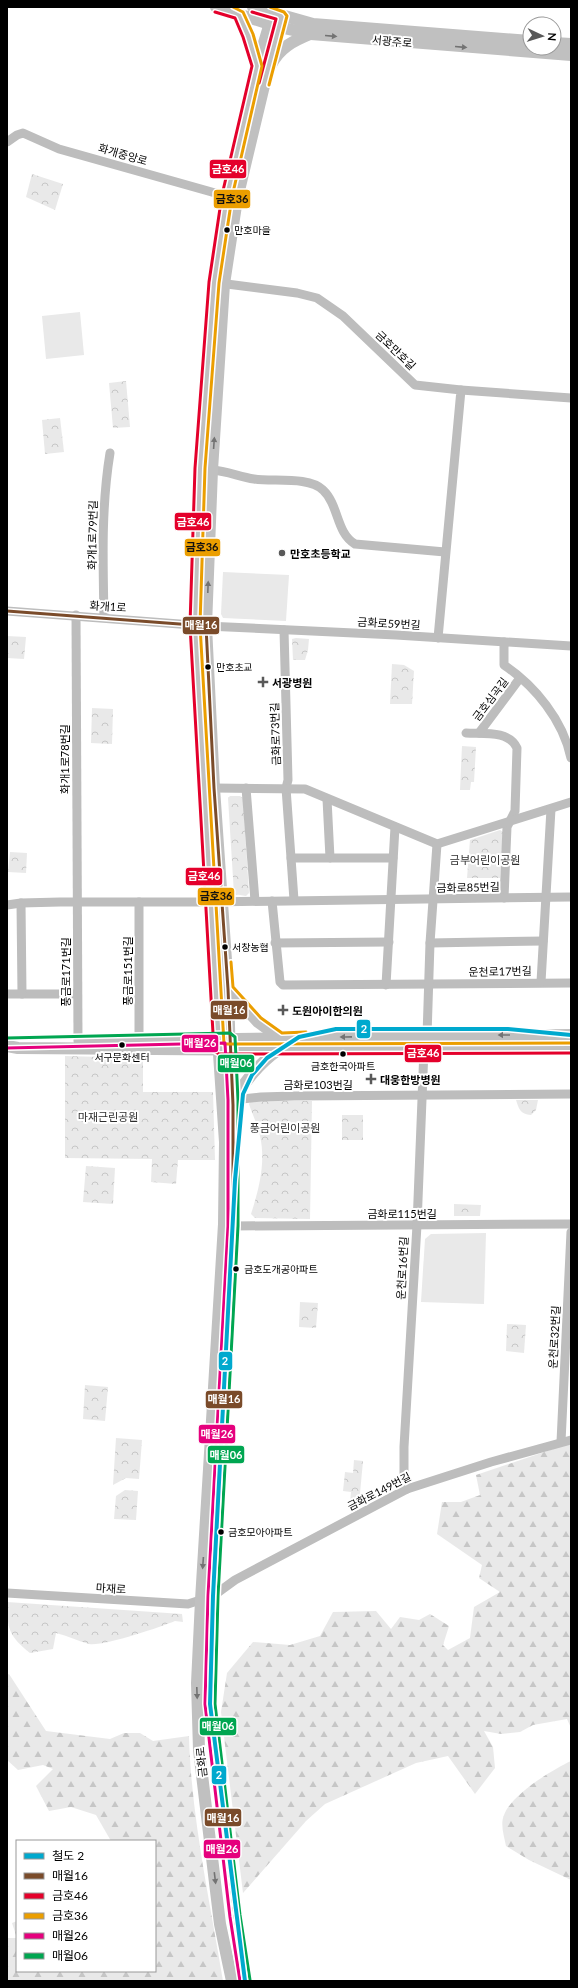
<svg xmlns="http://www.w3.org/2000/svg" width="578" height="1988" font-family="Lato,'Noto Sans KR',sans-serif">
<defs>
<pattern id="forest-firs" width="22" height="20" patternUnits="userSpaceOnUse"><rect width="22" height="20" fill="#e9e9e9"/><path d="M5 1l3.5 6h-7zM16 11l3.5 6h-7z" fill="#c6c6c6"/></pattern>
<pattern id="park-crowns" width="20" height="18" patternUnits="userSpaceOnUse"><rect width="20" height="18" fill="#e9e9e9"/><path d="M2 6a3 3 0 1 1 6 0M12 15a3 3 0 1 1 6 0" fill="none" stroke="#c6c6c6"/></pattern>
</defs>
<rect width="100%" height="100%" fill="#fff"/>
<!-- green -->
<g fill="#e9e9e9">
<path d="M80,312L84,355L46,359L42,316Z"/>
<path d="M223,572L289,575L286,621L223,618L221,614Z"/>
<path d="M486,1233L484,1304L421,1302L425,1239L431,1234Z"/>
</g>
<!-- forest -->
<g fill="url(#forest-firs)">
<path d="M571,1443V1728L567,1719L533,1725L520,1732L501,1734L484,1731L493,1747L495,1768L475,1794L448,1756L416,1763L325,1804L306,1821L243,1893L221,1712L227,1673L253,1642L290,1645L320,1636L333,1612L376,1611L391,1629L400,1617L419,1620L430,1614L449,1626L443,1645L448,1650L470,1638L474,1607L500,1592L479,1578L482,1565L437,1534L442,1502H461L480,1495L476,1475Z"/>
<path d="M9,1674L46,1731L110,1739L124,1733H140L153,1741L189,1736C191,1816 210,1902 223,1981H7V1938H17L12,1923L17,1921V1971H155V1841H111L96,1815L71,1807L49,1811L36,1786L53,1769L43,1765L18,1770L7,1760V1675Z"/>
<path d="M571,1761V1880L529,1860L506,1846C504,1836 500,1824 504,1815C512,1794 552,1770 571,1761Z"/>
</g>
<!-- park -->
<g fill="url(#park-crowns)">
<path d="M32,174L63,184L55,210L26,197Z"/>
<path d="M126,381L130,427L113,428L109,383Z"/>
<path d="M60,418L64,452L45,454L42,420Z"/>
<path d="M7,636L26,637L24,659L7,658Z"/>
<path d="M296,638L309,639L308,650L305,660H293L292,639Z"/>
<path d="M392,664L404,665L414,671L412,704H390Z"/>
<path d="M92,708L113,709L112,744L91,743Z"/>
<path d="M462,746L476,747L474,782H471L470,790H460Z"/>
<path d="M230,796H240L243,798L249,893L246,896L234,894L228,798Z"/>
<path d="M500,830L503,832L500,878H467L470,840Z"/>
<path d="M10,852L27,853L26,873L8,872Z"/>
<path d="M65,1056L143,1058V1092H213L215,1160H178L176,1184L151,1182L152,1159L65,1158Z"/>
<path d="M516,1100H538L536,1110L531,1115C520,1114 519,1109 516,1100Z"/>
<path d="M251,1101H312L310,1219L255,1218L251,1214C259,1189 266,1162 260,1136C258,1125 252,1114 249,1104Z"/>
<rect x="342" y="1115" width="21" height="25"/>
<path d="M86,1166L115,1168L113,1204L83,1202Z"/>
<path d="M454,1204L481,1205L480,1216H454Z"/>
<path d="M300,1302L318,1303L316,1328L299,1327Z"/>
<path d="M507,1324L526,1325L524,1353L506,1351Z"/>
<path d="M85,1385L108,1387L105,1421L83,1419Z"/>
<path d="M116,1438L142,1440L139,1479L126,1478L113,1485Z"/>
<path d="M354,1460L363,1461L359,1504L350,1503L351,1492L343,1491L345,1472L353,1473Z"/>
<path d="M125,1490L138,1491L136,1520L114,1519L116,1496Z"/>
<path d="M7,1602L182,1614L183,1622L175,1621C161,1627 101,1647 89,1644C78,1641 68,1636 56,1633L53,1649L30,1653C9,1636 7,1629 7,1602Z"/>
</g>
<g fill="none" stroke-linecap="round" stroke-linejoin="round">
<!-- street -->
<g stroke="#bdbdbd" stroke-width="9">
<path d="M7,142L17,135L23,133L59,149L233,198"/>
<path d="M219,283L297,293L317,298L343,316L415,385L461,390L438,638"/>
<path d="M461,390L571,398"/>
<path d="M212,470C227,471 240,477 254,479C273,482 309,476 323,490C339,505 336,533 355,544L445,552"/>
<path d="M7,611L206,626L396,635L571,646"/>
<path d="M76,615L78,1041"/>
<path d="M104,617C103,563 101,508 110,453"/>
<path d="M284,630L288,780L286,788L294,900"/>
<path d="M504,642V665C535,686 563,720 571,758"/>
<path d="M466,733C483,734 509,730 517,748L515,811L507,827L504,898"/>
<path d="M479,733L520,678"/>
<path d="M214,788L305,789L437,844L571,802"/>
<path d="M246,788L255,901"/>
<path d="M327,799L330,858"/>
<path d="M291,858H393"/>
<path d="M272,901L280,982L283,985L571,983"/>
<path d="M21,903L22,994H77"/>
<path d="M7,905L21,903L60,902H210L571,897"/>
<path d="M275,943L389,942"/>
<path d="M430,943L543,941"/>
<path d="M541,982L551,809"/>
<path d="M386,985L395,827"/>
<path d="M7,994H22"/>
<path d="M427,1036L430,943L437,844"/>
<path d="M139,1040V902"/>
<path d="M233,1100L261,1097L294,1096L571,1094"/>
<path d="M233,1226L571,1224"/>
<path d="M561,1442L571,1232"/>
<path d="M407,1489L404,1476V1447L417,1225L424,1049"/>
<path d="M7,1593L188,1604L213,1596L235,1580L407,1489L491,1462L571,1440"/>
</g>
<!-- secondary -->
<g stroke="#c0c0c0" stroke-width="12">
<path d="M216,7L279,27L311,34L571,55"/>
<path d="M253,7L313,24L530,41"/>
<path d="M239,14L248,35L257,64"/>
<path d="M554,43L571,44"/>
<path d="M271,65C279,48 293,41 310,34"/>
<path d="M228,989L258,1022L280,1038"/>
<path d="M80,1041L571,1035"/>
<path d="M7,1046L18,1048L278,1050L571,1048"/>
<path d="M233,1100C246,1081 258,1064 278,1050"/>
<path d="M232,1981L220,1924L199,1750L197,1683L201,1600L224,1224L225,1142L218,1039L195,625L200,468L214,282L227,196L257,66L273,13"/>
<path d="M245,1981L235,1916L210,1704L213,1596L233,1226V1105L230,1062L228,989L214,788L206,626L212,470L224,284L237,199L272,52L282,16"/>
</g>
<!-- bus-1 casing -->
<g stroke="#fff" stroke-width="6">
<path id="bus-1" d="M7,611L206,626L214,788L228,989L233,1105V1226L213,1596L210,1704L235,1916L245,1981"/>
</g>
<!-- bus-2 casing -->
<g stroke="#fff" stroke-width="6">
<g id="bus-2">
<path d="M215,12L235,18L243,37L252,66L222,195L209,282L195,468L190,625L214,1051L219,1054L571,1053"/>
<path d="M252,12L276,19L259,83"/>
</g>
</g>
<!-- bus-3 casing -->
<g stroke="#fff" stroke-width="6">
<g id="bus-3">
<path d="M233,7L243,12L253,34L262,66L232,197L219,283L205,468L200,625L224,1044L571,1043"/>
<path d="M269,85L287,16L284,12L270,7"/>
<path d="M231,962L233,987L261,1018L282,1033L306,1032"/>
</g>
</g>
<!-- bus-4 casing -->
<g stroke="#fff" stroke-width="6">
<path id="bus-4" d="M7,1048L225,1043L228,1100V1226L208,1596L205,1704L230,1917L240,1981"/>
</g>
<!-- bus-5 casing -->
<g stroke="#fff" stroke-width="6">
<path id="bus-5" d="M7,1038L230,1033L235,1037L238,1100V1226L218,1596L215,1704L240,1915L250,1980"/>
</g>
<!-- bus-1 -->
<use href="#bus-1" stroke="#7a4b2a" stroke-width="3"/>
<!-- bus-2 -->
<use href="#bus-2" stroke="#e4002b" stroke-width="3"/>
<!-- bus-3 -->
<use href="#bus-3" stroke="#eb9e00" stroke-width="3"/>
<!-- bus-4 -->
<use href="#bus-4" stroke="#e5007d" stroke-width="3"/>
<!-- bus-5 -->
<use href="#bus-5" stroke="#00a651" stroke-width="3"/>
<!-- rail-1 casing -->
<g stroke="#fff" stroke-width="7">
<path id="rail-1" d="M245,1981L210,1704L213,1596L235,1180L243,1094L252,1075L267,1058L299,1037L336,1029H508L571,1035"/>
</g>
<!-- rail-1 -->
<use href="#rail-1" stroke="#00a9ce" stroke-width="4"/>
</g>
<!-- one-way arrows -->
<defs><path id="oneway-solid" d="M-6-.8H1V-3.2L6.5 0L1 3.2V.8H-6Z"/></defs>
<g fill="#737373">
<use href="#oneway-solid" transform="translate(331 36) rotate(5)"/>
<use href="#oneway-solid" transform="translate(461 47) rotate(5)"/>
<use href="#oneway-solid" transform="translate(214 443) rotate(-86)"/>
<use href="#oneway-solid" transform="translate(208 587) rotate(-88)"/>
<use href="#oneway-solid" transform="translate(504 1035) rotate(180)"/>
<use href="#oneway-solid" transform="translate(346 1037) rotate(179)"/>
<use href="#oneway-solid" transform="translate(203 1563) rotate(94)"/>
<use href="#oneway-solid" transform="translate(197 1693) rotate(88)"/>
<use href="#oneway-solid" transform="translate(215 1878) rotate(83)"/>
</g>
<!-- markers -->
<g fill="#000" stroke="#fff" stroke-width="1.5">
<circle cx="227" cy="230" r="3.5"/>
<circle cx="208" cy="667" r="3.5"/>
<circle cx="225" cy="947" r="3.5"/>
<circle cx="122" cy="1045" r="3.5"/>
<circle cx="343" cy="1054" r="3.5"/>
<circle cx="236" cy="1269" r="3.5"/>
<circle cx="221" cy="1532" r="3.5"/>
</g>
<g fill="#595959" stroke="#fff" stroke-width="1.5">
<circle cx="282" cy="553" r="4"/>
<path d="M261 676h4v4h4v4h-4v4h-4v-4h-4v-4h4z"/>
<path d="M281 1004h4v4h4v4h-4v4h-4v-4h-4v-4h4z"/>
<path d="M369 1073h4v4h4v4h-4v4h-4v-4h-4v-4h4z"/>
</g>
<g text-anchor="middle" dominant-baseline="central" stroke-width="4" stroke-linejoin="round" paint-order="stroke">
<!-- bus labels -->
<g font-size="10" fill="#000" stroke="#fff" text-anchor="start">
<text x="234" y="230">만호마을</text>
<text x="216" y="667">만호초교</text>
<text x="232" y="947">서창농협</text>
<text x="122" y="1057" text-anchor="middle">서구문화센터</text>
<text x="343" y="1066" text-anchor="middle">금호한국아파트</text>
<text x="244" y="1269">금호도개공아파트</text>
<text x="228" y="1532">금호모아아파트</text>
</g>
<!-- street labels -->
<g font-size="11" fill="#000" stroke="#fff">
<text transform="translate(392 41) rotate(5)">서광주로</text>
<text transform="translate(123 154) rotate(16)">화개중앙로</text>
<text transform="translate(396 350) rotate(44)">금호만호길</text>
<text transform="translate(92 535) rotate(-89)">화개1로79번길</text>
<text transform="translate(108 606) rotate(4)">화개1로</text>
<text transform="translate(389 623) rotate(3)">금화로59번길</text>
<text transform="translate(490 699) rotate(-53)">금호심곡길</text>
<text transform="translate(275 734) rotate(-92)">금화로73번길</text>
<text transform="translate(64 759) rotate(-90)">화개1로78번길</text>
<text transform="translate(468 887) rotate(-1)">금화로85번길</text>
<text transform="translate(127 971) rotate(-90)">풍금로151번길</text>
<text transform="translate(500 971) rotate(-1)">운천로17번길</text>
<text transform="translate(65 972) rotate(-90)">풍금로171번길</text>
<text x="318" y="1084">금화로103번길</text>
<text x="402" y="1213">금화로115번길</text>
<text transform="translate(402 1268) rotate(-87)">운천로16번길</text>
<text transform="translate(554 1337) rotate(-87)">운천로32번길</text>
<text transform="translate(379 1491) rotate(-27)">금화로149번길</text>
<text transform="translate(111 1588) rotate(4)">마재로</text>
<text transform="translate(201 1762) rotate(-96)">금화로</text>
</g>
<!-- poi labels -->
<g font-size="11" font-weight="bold" fill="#000" stroke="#fff" text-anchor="start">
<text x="290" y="553">만호초등학교</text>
<text x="272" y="682">서광병원</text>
<text x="292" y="1010">도원아이한의원</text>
<text x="380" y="1079">대웅한방병원</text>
</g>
<!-- park labels -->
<g font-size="11" fill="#2e2e2e" stroke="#fff">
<text x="485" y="859">금부어린이공원</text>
<text x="108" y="1116">마재근린공원</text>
<text x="285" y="1127">풍금어린이공원</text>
</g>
</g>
<g stroke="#fff" stroke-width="1.5">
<rect x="209" y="159" width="38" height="20" rx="4" fill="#e4002b"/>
<rect x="213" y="189" width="38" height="20" rx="4" fill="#eb9e00"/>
<rect x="174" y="512" width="38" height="19" rx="4" fill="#e4002b"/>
<rect x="184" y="538" width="37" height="19" rx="4" fill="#eb9e00"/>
<rect x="182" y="616" width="38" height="19" rx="4" fill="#7a4b2a"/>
<rect x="185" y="867" width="38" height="19" rx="4" fill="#e4002b"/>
<rect x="197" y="887" width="38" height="19" rx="4" fill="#eb9e00"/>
<rect x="210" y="1000" width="38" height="20" rx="4" fill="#7a4b2a"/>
<rect x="356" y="1019" width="15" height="20" rx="4" fill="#00a9ce"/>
<rect x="181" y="1034" width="38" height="19" rx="4" fill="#e5007d"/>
<rect x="404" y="1044" width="38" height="19" rx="4" fill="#e4002b"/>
<rect x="217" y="1054" width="38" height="19" rx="4" fill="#00a651"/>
<rect x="218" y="1351" width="15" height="20" rx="4" fill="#00a9ce"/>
<rect x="205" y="1390" width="38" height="19" rx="4" fill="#7a4b2a"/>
<rect x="198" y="1424" width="38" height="20" rx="4" fill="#e5007d"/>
<rect x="207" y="1445" width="38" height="19" rx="4" fill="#00a651"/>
<rect x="199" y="1717" width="38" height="19" rx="4" fill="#00a651"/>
<rect x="211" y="1765" width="16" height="20" rx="4" fill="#00a9ce"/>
<rect x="204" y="1808" width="38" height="19" rx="4" fill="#7a4b2a"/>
<rect x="203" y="1839" width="38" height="20" rx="4" fill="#e5007d"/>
</g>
<g font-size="11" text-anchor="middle" font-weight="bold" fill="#fff">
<text x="228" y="173">금호46</text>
<text x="193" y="526">금호46</text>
<text x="201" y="629">매월16</text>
<text x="204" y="880">금호46</text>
<text x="229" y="1014">매월16</text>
<text x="364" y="1033">2</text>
<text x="200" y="1047">매월26</text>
<text x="423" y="1057">금호46</text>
<text x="236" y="1067">매월06</text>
<text x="225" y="1365">2</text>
<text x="224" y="1403">매월16</text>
<text x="217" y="1438">매월26</text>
<text x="226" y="1459">매월06</text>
<text x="218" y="1730">매월06</text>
<text x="219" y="1779">2</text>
<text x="223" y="1822">매월16</text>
<text x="222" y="1853">매월26</text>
</g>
<g font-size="11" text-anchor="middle" font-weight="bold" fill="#111">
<text x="232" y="203">금호36</text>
<text x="202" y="551">금호36</text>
<text x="216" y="900">금호36</text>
</g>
<!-- border -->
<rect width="578" height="1988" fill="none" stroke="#000000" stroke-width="16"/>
<!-- legend -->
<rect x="16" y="1840" width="140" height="132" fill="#ffffff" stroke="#999999"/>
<rect x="24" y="1853" width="20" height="6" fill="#00a9ce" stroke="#999999"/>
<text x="52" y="1860" font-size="12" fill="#000000">철도 2</text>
<rect x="24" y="1873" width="20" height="6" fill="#7a4b2a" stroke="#999999"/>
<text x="52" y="1880" font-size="12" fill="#000000">매월16</text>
<rect x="24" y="1893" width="20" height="6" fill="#e4002b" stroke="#999999"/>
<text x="52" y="1900" font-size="12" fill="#000000">금호46</text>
<rect x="24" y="1913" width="20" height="6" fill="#eb9e00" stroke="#999999"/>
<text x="52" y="1920" font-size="12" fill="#000000">금호36</text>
<rect x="24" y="1933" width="20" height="6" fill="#e5007d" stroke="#999999"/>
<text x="52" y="1940" font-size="12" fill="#000000">매월26</text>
<rect x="24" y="1953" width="20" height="6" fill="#00a651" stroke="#999999"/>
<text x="52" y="1960" font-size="12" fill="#000000">매월06</text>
<!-- north arrow -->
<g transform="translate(542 36) rotate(94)"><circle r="19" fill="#ffffff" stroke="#999999"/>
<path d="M0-3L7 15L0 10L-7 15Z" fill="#595959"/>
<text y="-6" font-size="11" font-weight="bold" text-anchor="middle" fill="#000000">N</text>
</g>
</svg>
